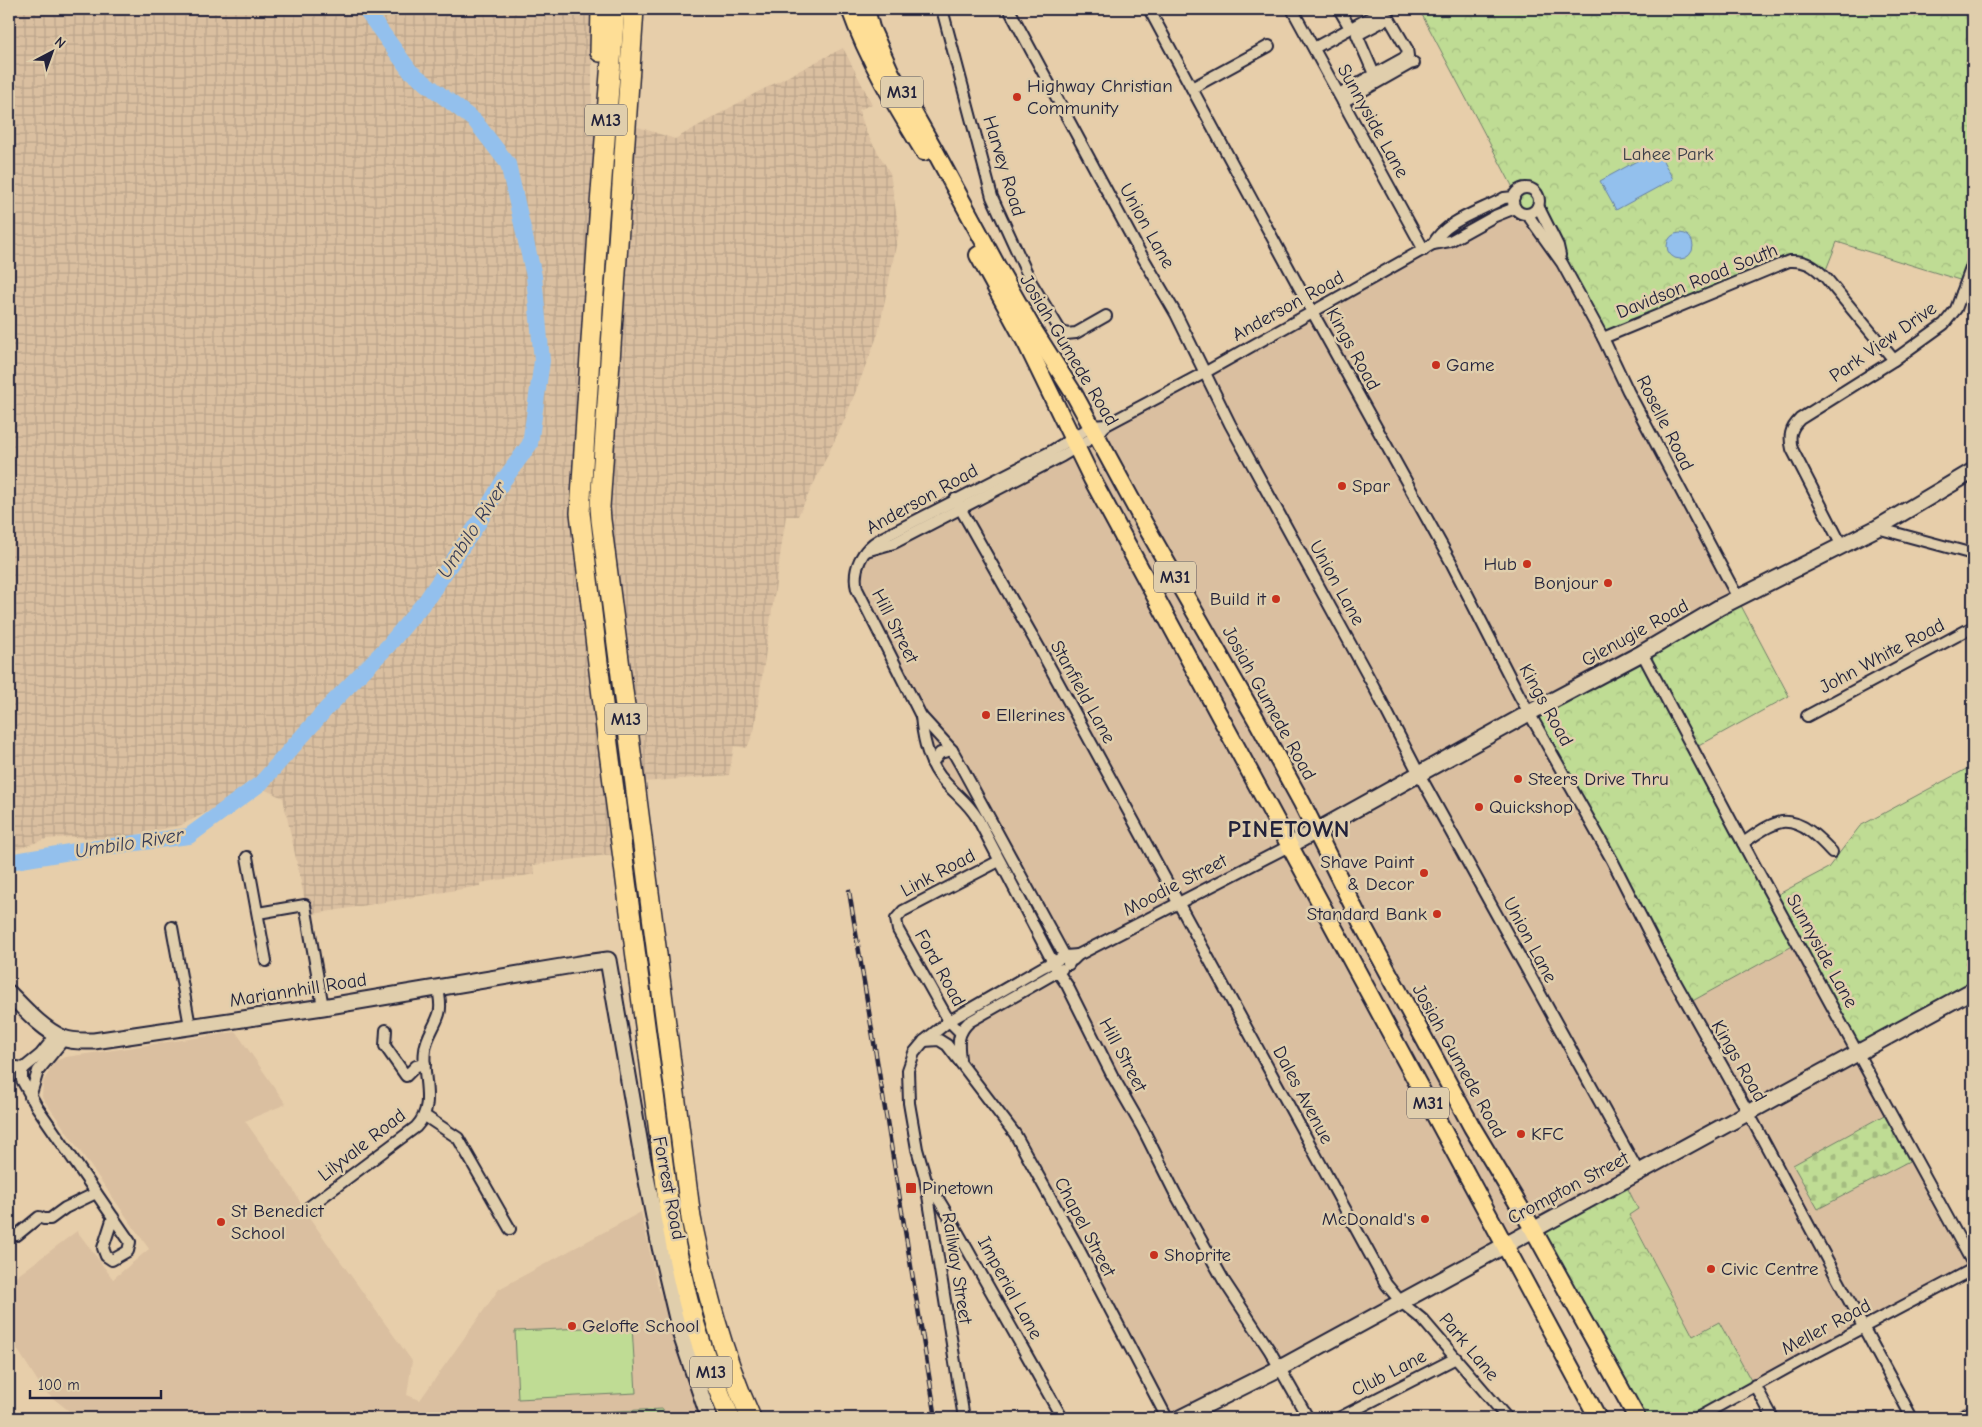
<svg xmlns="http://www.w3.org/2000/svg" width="1982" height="1427" font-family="'Comic Neue',sans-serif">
<defs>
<pattern id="industrial-grid" width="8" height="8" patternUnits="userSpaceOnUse" patternTransform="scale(1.25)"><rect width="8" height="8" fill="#dabfa0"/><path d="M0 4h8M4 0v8" fill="none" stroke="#bba48b"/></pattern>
<pattern id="cemetery-stones" width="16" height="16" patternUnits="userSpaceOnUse" patternTransform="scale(1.25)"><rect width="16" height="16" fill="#bfdc94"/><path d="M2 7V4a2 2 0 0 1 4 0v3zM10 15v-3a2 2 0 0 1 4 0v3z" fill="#a4bc80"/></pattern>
<pattern id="park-crowns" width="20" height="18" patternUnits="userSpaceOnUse" patternTransform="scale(1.25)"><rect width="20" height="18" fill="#bfdc94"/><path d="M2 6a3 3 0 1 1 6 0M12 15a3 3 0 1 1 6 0" fill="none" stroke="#a4bc80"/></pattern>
</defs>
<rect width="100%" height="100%" fill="#e7ceaa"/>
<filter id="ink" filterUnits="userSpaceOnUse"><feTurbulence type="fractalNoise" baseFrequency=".02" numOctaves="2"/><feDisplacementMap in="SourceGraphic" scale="10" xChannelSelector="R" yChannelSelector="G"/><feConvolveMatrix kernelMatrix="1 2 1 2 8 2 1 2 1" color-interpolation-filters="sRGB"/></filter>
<g filter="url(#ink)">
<!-- built -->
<g fill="#dabfa0">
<path d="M1515,208L1533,212L1603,339L1737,598L1641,653L1973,1264L1754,1386L1693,1336L1629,1214L1624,1181L1179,1418H1167L1015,1134L948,1045L923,1041L1053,962L970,805L948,786L857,589L860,560L1097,435L1434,245Z"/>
<path d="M236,1032L286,1104L245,1121L293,1189L306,1213L412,1361L407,1395L420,1400L499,1289L641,1212L656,1281L704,1418H323L294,1410L199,1418H78L44,1391L12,1341L9,1330V1282L77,1231L113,1279L149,1249L42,1097L43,1082L55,1061L66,1057Z"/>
</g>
<!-- industrial -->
<path fill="url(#industrial-grid)" d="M9,9H592V112L675,139L754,94L843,48L872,104L859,110L866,132L890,173L899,231L878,334L845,419L798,516H786L754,731L747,748L734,746L729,775L607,785L615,854L533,865L535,874L480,883V886L308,915L283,798L248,782L224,804L181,825L116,839L71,837L46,839L9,852Z"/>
<!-- green -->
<g fill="#bfdc94" stroke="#707f68">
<path d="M632,1326L636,1393L518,1399L515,1331Z"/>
<path d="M663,1409L664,1418H506V1416Z"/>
</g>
<!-- cemetery -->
<path fill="url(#cemetery-stones)" stroke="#707f68" d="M1886,1114L1911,1160L1818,1209L1793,1165Z"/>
<!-- park -->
<g fill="url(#park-crowns)" stroke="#707f68">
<path d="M1419,9H1973V263L1966,282L1837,242L1824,275L1789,261L1603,339L1533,213C1515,218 1514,208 1514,195C1515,191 1512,186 1510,182Z"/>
<path d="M1737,598L1789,696L1693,749L1773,897L1828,868L1860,826L1970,767L1973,772V990L1858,1053L1798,943L1687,1004L1529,713Z"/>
<path d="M1624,1181L1638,1209L1629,1215L1693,1336L1719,1322L1754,1386L1696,1418H1637L1533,1229Z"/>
</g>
<!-- water -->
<g fill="#93c0ed" stroke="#6681a6">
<path d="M1657,150L1673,179L1616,210L1600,181Z"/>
<circle cx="1680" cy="246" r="13"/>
</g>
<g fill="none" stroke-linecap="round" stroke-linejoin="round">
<!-- river -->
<path stroke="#93c0ed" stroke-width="16" d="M9,862L82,850L189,836L261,783L327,708L388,646L427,599L479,522L503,481L530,444L542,361L534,276L508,164L475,121L410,71L365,9"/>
<!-- street casing -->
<g stroke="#22223b" stroke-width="14">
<g id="street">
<path d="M942,9L992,197L1031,282L1060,330L1066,334L1076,333L1106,316"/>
<path d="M1009,9L1138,249L1176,314L1230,424L1374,687L1419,774L1639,1173"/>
<path d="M1149,9L1313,313L1451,562L1519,695L1612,860L1663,960L1748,1112L1912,1418"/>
<path d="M1292,9L1424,250"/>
<path d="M1339,9L1350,28"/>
<path d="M1314,48L1386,9"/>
<path d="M1192,88L1269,46"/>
<path d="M1339,94L1406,57L1408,56L1407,49L1389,18L1357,35L1374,74"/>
<path d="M1343,102L1410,64L1414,63"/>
<circle cx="1526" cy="201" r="13"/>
<path d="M1538,206L1558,246L1560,255"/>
<path d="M1527,214L1562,263L1603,338L1628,391L1738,598"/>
<path d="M1433,244C1446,220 1481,211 1504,198L1514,197"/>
<path d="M1962,293L1973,299"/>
<path d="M1603,338L1789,261C1806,260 1814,266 1826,278L1894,360"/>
<path d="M955,499L1046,660L1386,1284L1401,1302L1423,1320L1507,1418"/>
<path d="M1877,528L1973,554"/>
<path d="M1842,546L1792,449C1789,436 1790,429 1800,419L1894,360L1944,324L1956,309L1973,263"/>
<path d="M866,551L894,543L1062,456L1097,435L1106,425L1204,373L1433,244L1450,241L1495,216L1515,208"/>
<path d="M1642,653L1754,864L1973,1264"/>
<path d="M921,716C923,738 928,764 944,781C957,796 967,801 978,819L1058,972L1067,985L1112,1075L1143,1129L1175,1193L1224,1281L1270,1351L1308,1418"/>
<path d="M1807,716L1973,627"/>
<path d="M932,763L940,753L952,750"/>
<path d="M1743,843C1754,836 1768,824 1782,822C1802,820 1820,839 1832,852"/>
<path d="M247,857L266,961"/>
<path d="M258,913L305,905L323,1007"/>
<path d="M172,927L190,1026"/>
<path d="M1073,960L1078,955L1289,846"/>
<path d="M1069,964L960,764L952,750L921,716L857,589C852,569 862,549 880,539L1050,452L1092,426L1106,425"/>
<path d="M386,1030L385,1046L406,1076L416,1066L425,1064"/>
<path d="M960,1032L949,1021L898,930L896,919L903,911L999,861"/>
<path d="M56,1035L40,1055L24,1068L22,1072V1080L37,1107L130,1242L128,1251L112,1260L106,1256L103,1248L113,1217"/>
<path d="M924,1041L939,1040L947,1045L1015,1134L1075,1242L1167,1418"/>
<path d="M960,1059C958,1043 957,1033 969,1022L1062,969"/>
<path d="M9,1066L24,1068"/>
<path d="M30,1097L38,1071L64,1039"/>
<path d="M425,1116L458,1138L510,1229"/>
<path d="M928,1182L952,1222L1062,1418"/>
<path d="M309,1207L416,1127C437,1105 421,1077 425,1050C426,1037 435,1027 439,1014C442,1006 439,996 438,987"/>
<path d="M17,1235L39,1217L44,1219H50L65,1208L96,1193"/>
<path d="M1755,1385L1773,1418"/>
<path d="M964,1418L925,1177L917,1149L909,1103L908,1070L914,1053L924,1041L949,1021L1043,967L1065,956L1078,955"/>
<path d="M1339,1418L1456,1358"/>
<path d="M1697,1418L1809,1356L1973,1269"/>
<path d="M1959,1418L1973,1411"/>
</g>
</g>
<!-- secondary casing -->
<g stroke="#22223b" stroke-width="19">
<g id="secondary">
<path d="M1289,846L1529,713L1642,653L1720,607L1877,528L1973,471"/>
<path d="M9,993C24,1008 42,1029 63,1038C72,1042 84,1041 94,1041L323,1007L585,963L608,960L642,1156L660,1247L681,1335L709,1418"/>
<path d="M1180,1418L1280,1368L1973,990"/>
</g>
</g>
<!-- primary casing -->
<g stroke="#22223b" stroke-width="20">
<g id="primary">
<path d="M850,9C868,60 896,106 924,152"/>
<path d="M866,9L871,28L891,73L935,151L997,266L1031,326L1074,394L1144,523L1256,719L1302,803L1361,922L1472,1127L1533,1229L1637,1418"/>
<path d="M978,255L1027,345L1092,479L1598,1418"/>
</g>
</g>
<!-- highway casing -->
<g stroke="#22223b" stroke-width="22">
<g id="highway">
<path d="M615,9L598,231L580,513L606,729L670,1216C675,1240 679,1264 685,1288C695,1332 712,1376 730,1418"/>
<path d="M634,9L600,507L601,520L691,1218C706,1290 721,1351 751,1418"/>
<path d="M600,52L601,9"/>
</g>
</g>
<!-- street -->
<use href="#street" stroke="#e0ceac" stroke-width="10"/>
<!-- secondary -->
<use href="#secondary" stroke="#e0ceac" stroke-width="15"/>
<!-- primary -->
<use href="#primary" stroke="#fede96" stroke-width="16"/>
<!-- highway -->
<use href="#highway" stroke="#fede96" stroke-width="19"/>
<!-- rail casing -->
<g stroke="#22223b" stroke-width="4.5">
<path id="rail" d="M849,891L936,1418"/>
</g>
<!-- rail -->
<use href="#rail" stroke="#e0ceac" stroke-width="2.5" stroke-dasharray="8" stroke-linecap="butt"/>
</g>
</g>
<!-- markers -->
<g fill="#c8321e" stroke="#e0ceac" stroke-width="2">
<circle cx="1017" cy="97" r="5"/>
<circle cx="1436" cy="365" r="5"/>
<circle cx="1342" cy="486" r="5"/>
<circle cx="1527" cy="564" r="5"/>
<circle cx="1608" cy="583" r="5"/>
<circle cx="1276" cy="599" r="5"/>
<circle cx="986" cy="715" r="5"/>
<circle cx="1518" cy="779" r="5"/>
<circle cx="1479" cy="807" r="5"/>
<circle cx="1424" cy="873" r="5"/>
<circle cx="1437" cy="914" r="5"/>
<circle cx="1521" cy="1134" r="5"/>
<rect x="905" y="1182" width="12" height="12" rx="2.5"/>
<circle cx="1425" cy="1219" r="5"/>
<circle cx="221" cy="1222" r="5"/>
<circle cx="1154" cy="1255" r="5"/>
<circle cx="1711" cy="1269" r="5"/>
<circle cx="572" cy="1326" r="5"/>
</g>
<g text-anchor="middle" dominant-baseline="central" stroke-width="5" stroke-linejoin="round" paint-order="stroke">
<!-- shield labels -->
<g fill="#e0ceac" stroke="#5b565d" stroke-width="1">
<rect x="881" y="76.5" width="42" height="31" rx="4"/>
<rect x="585" y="104.5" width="42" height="31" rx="4"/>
<rect x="1154" y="561.5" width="42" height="31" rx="4"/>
<rect x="605" y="703.5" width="42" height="31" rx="4"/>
<rect x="1407" y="1087.5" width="42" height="31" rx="4"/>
<rect x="690" y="1356.5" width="42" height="31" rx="4"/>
</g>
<g font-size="18" font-weight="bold" fill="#22223b">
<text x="902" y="92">M31</text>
<text x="606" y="120">M13</text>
<text x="1175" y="577">M31</text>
<text x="626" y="719">M13</text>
<text x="1428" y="1103">M31</text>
<text x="711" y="1372">M13</text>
</g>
<!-- poi labels -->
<g font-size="19" fill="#22223b" stroke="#e0ceac" text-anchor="start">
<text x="1027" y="86">Highway Christian<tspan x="1027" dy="22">Community</tspan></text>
<text x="1446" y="365">Game</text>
<text x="1352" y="486">Spar</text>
<text x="1517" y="564" text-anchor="end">Hub</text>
<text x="1598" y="583" text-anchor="end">Bonjour</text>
<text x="1266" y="599" text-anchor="end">Build it</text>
<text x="996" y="715">Ellerines</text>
<text x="1528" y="779">Steers Drive Thru</text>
<text x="1489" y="807">Quickshop</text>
<text x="1414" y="862" text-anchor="end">Shave Paint<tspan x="1414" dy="22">&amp; Decor</tspan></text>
<text x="1427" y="914" text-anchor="end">Standard Bank</text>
<text x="1531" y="1134">KFC</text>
<text x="922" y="1188">Pinetown</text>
<text x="231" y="1211">St Benedict<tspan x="231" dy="22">School</tspan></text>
<text x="1415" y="1219" text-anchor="end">McDonald's</text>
<text x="1164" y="1255">Shoprite</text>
<text x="1721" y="1269">Civic Centre</text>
<text x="582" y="1326">Gelofte School</text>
</g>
<!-- street labels -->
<g font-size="19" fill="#22223b" stroke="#e0ceac">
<text transform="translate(1373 121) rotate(61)">Sunnyside Lane</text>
<text transform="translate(1004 166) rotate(73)">Harvey Road</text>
<text transform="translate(1147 226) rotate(61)">Union Lane</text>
<text transform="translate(1697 281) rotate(-22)">Davidson Road South</text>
<text transform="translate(1288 306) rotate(-29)">Anderson Road</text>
<text transform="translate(1883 342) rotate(-35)">Park View Drive</text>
<text transform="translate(1353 349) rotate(61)">Kings Road</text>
<text transform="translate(1069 350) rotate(59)">Josiah Gumede Road</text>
<text transform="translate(1665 423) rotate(63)">Roselle Road</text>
<text transform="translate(922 499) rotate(-29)">Anderson Road</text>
<text transform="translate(1337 583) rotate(61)">Union Lane</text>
<text transform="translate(895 626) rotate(63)">Hill Street</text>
<text transform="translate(1635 633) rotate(-29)">Glenugie Road</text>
<text transform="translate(1882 656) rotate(-28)">John White Road</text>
<text transform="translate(1083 692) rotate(61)">Stanfield Lane</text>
<text transform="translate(1269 703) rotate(61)">Josiah Gumede Road</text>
<text transform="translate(1546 705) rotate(61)">Kings Road</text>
<text transform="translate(938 873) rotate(-28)">Link Road</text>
<text transform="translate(1175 885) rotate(-27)">Moodie Street</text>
<text transform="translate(1530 940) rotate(62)">Union Lane</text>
<text transform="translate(1822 951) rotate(61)">Sunnyside Lane</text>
<text transform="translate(940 968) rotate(61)">Ford Road</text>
<text transform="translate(298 990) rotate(-9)">Mariannhill Road</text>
<text transform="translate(1123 1055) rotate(62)">Hill Street</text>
<text transform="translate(1459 1061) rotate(61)">Josiah Gumede Road</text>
<text transform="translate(1739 1061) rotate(60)">Kings Road</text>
<text transform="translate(1303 1095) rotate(62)">Dales Avenue</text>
<text transform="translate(362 1145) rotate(-38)">Lilyvale Road</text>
<text transform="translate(669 1188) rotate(79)">Forrest Road</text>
<text transform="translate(1568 1188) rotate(-28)">Crompton Street</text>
<text transform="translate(1085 1227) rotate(62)">Chapel Street</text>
<text transform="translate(957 1268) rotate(81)">Railway Street</text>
<text transform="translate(1010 1288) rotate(61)">Imperial Lane</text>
<text transform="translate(1826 1327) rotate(-28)">Meller Road</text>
<text transform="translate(1469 1347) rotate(50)">Park Lane</text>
<text transform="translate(1389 1373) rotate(-27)">Club Lane</text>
</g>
<!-- park labels -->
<g font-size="19" fill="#3a3e48" stroke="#e0ceac">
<text x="1668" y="154">Lahee Park</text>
</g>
<!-- water labels -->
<g font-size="20" font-style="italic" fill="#333a56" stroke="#e0ceac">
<text transform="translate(472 530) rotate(-57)">Umbilo River</text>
<text transform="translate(129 843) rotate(-9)">Umbilo River</text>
</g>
<!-- district labels -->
<g font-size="24" font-weight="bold" letter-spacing="1" fill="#22223b" stroke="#e0ceac">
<text x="1289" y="829">PINETOWN</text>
</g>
</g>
<!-- margin -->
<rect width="1982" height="1427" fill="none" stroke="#e0ceac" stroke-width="30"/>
<rect x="15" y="15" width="1952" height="1397" fill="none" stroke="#22223b" stroke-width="2" filter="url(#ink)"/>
<!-- north arrow -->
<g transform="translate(52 52) rotate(41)" stroke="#e0ceac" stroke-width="4" paint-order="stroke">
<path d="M0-4L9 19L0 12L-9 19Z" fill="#22223b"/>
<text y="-8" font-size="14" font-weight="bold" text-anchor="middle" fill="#22223b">N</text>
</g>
<!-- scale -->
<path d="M30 1390v8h131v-8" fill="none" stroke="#22223b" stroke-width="2.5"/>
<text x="38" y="1390" font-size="15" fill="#22223b" stroke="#e0ceac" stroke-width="4" paint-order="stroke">100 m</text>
</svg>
